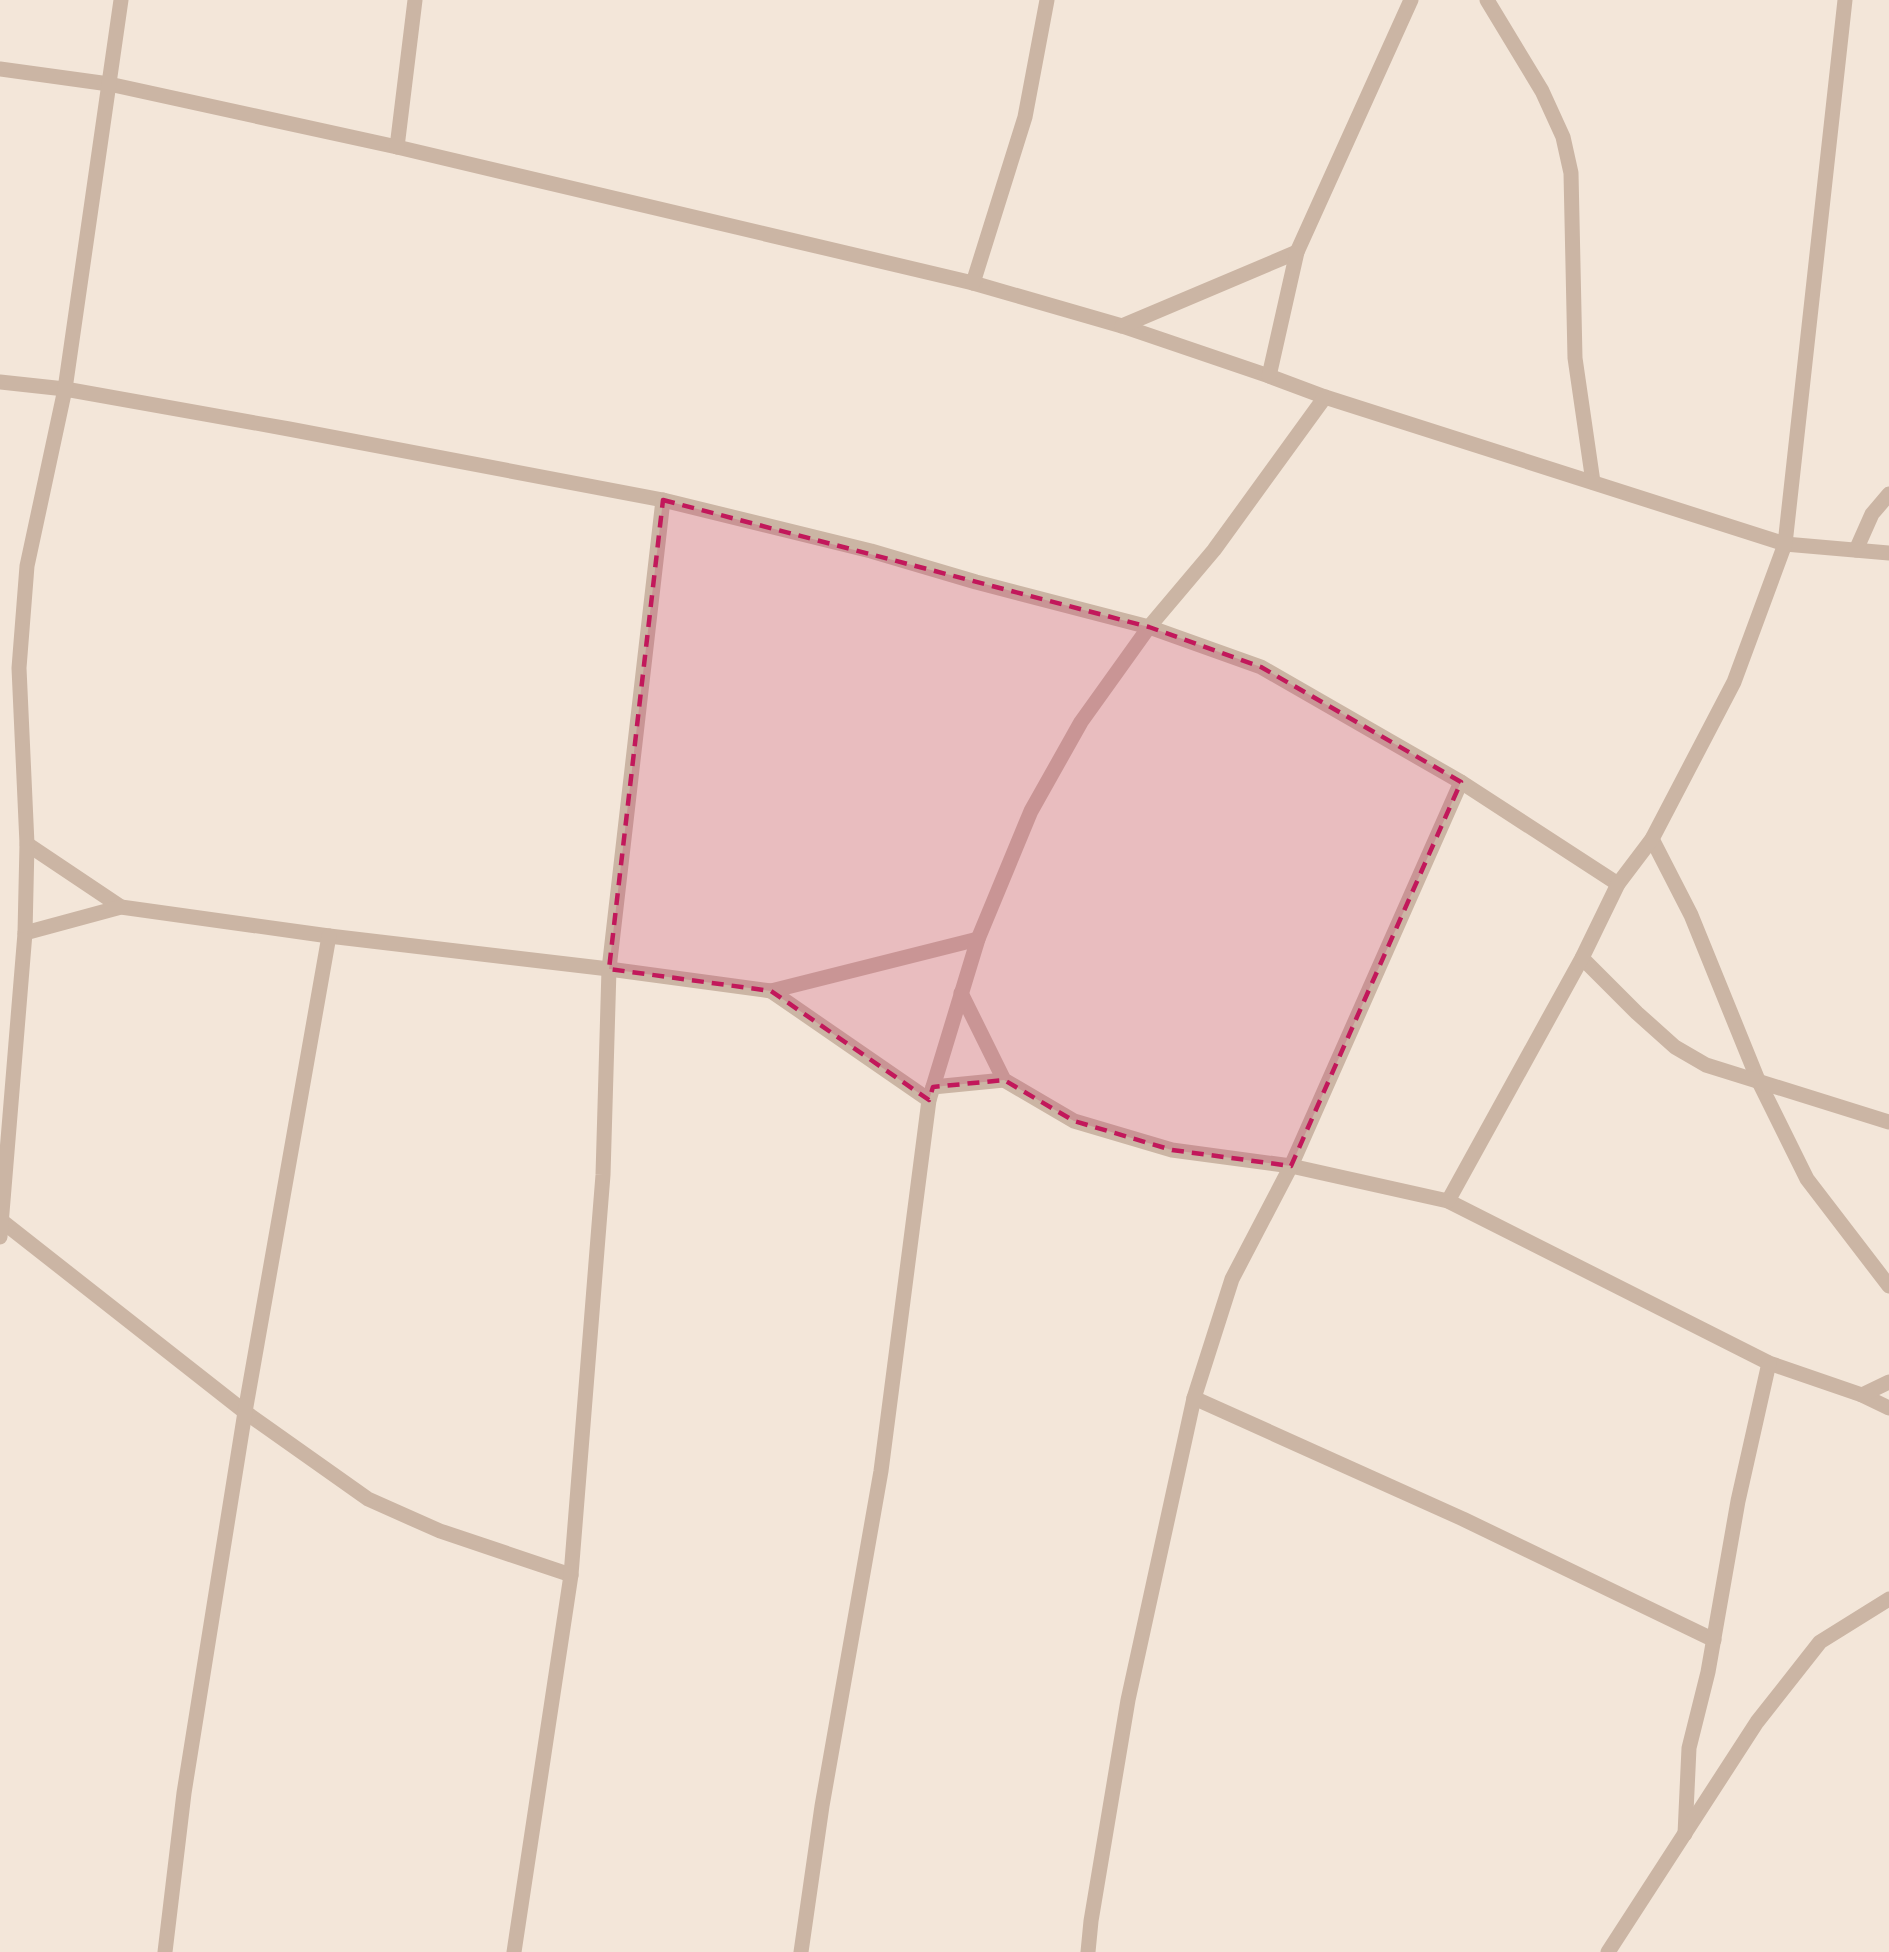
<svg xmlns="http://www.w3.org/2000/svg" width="1889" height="1952" font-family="'PT Sans Narrow',sans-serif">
<rect width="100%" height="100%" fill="#f3e6d9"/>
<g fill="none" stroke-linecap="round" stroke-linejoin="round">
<!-- minor -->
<g stroke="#cbb5a4" stroke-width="15">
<path d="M1487,0L1542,91L1563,137L1571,173L1575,358L1593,482"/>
<path d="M0,69L109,84L397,147L973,283L1122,326L1269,376L1325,397L1785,544L1889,553"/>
<path d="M397,147L415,0"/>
<path d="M973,283L1025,117L1047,0"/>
<path d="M1122,326L1297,252"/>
<path d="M1269,376L1297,252L1411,0"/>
<path d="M0,382L65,389L289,429L663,500L871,551L976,582L1149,627L1261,667L1461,782L1618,884"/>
<path d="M1856,550L1872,514L1889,494"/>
<path d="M1652,839L1691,915L1758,1080L1807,1179L1889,1286"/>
<path d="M27,844L121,907"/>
<path d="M25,933L121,907L329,936L609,969L771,991L978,939"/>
<path d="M1582,958L1637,1013L1675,1047L1706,1065L1889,1122"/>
<path d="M771,991L929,1100"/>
<path d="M961,993L1004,1080L1074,1121L1172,1150L1291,1166L1448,1201L1769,1363L1862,1395L1889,1408"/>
<path d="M933,1087L1004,1080"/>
<path d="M1448,1201L1582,958L1618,884L1652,839L1734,682L1785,544L1845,0"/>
<path d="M3,1222L245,1412L368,1499L440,1531L571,1575"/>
<path d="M0,1237L25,933L27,844L19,668L27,566L65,389L121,0"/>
<path d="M1862,1395L1889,1382"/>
<path d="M1194,1398L1463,1519L1714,1640"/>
<path d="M1685,1834L1689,1748L1708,1672L1738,1501L1769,1363"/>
<path d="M165,1952L184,1793L245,1412L329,936"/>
<path d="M514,1952L571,1575L603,1175L609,969L663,500"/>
<path d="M801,1952L822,1806L881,1471L929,1100L978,939L1031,811L1081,722L1149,627L1214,550L1325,397"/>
<path d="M1088,1952L1091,1921L1128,1700L1194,1398L1232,1279L1291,1166L1461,782"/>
<path d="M1608,1952L1757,1722L1820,1642L1889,1599"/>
</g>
</g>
<!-- marked area -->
<path fill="#c2185b" fill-opacity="0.2" stroke="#c2185b" stroke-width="4.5" stroke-dasharray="12 8" stroke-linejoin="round" d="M663,500L1149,627L1261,667L1461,782L1291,1166L1172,1150L1074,1121L1004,1080L933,1087L929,1100L771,991L609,969Z"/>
</svg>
